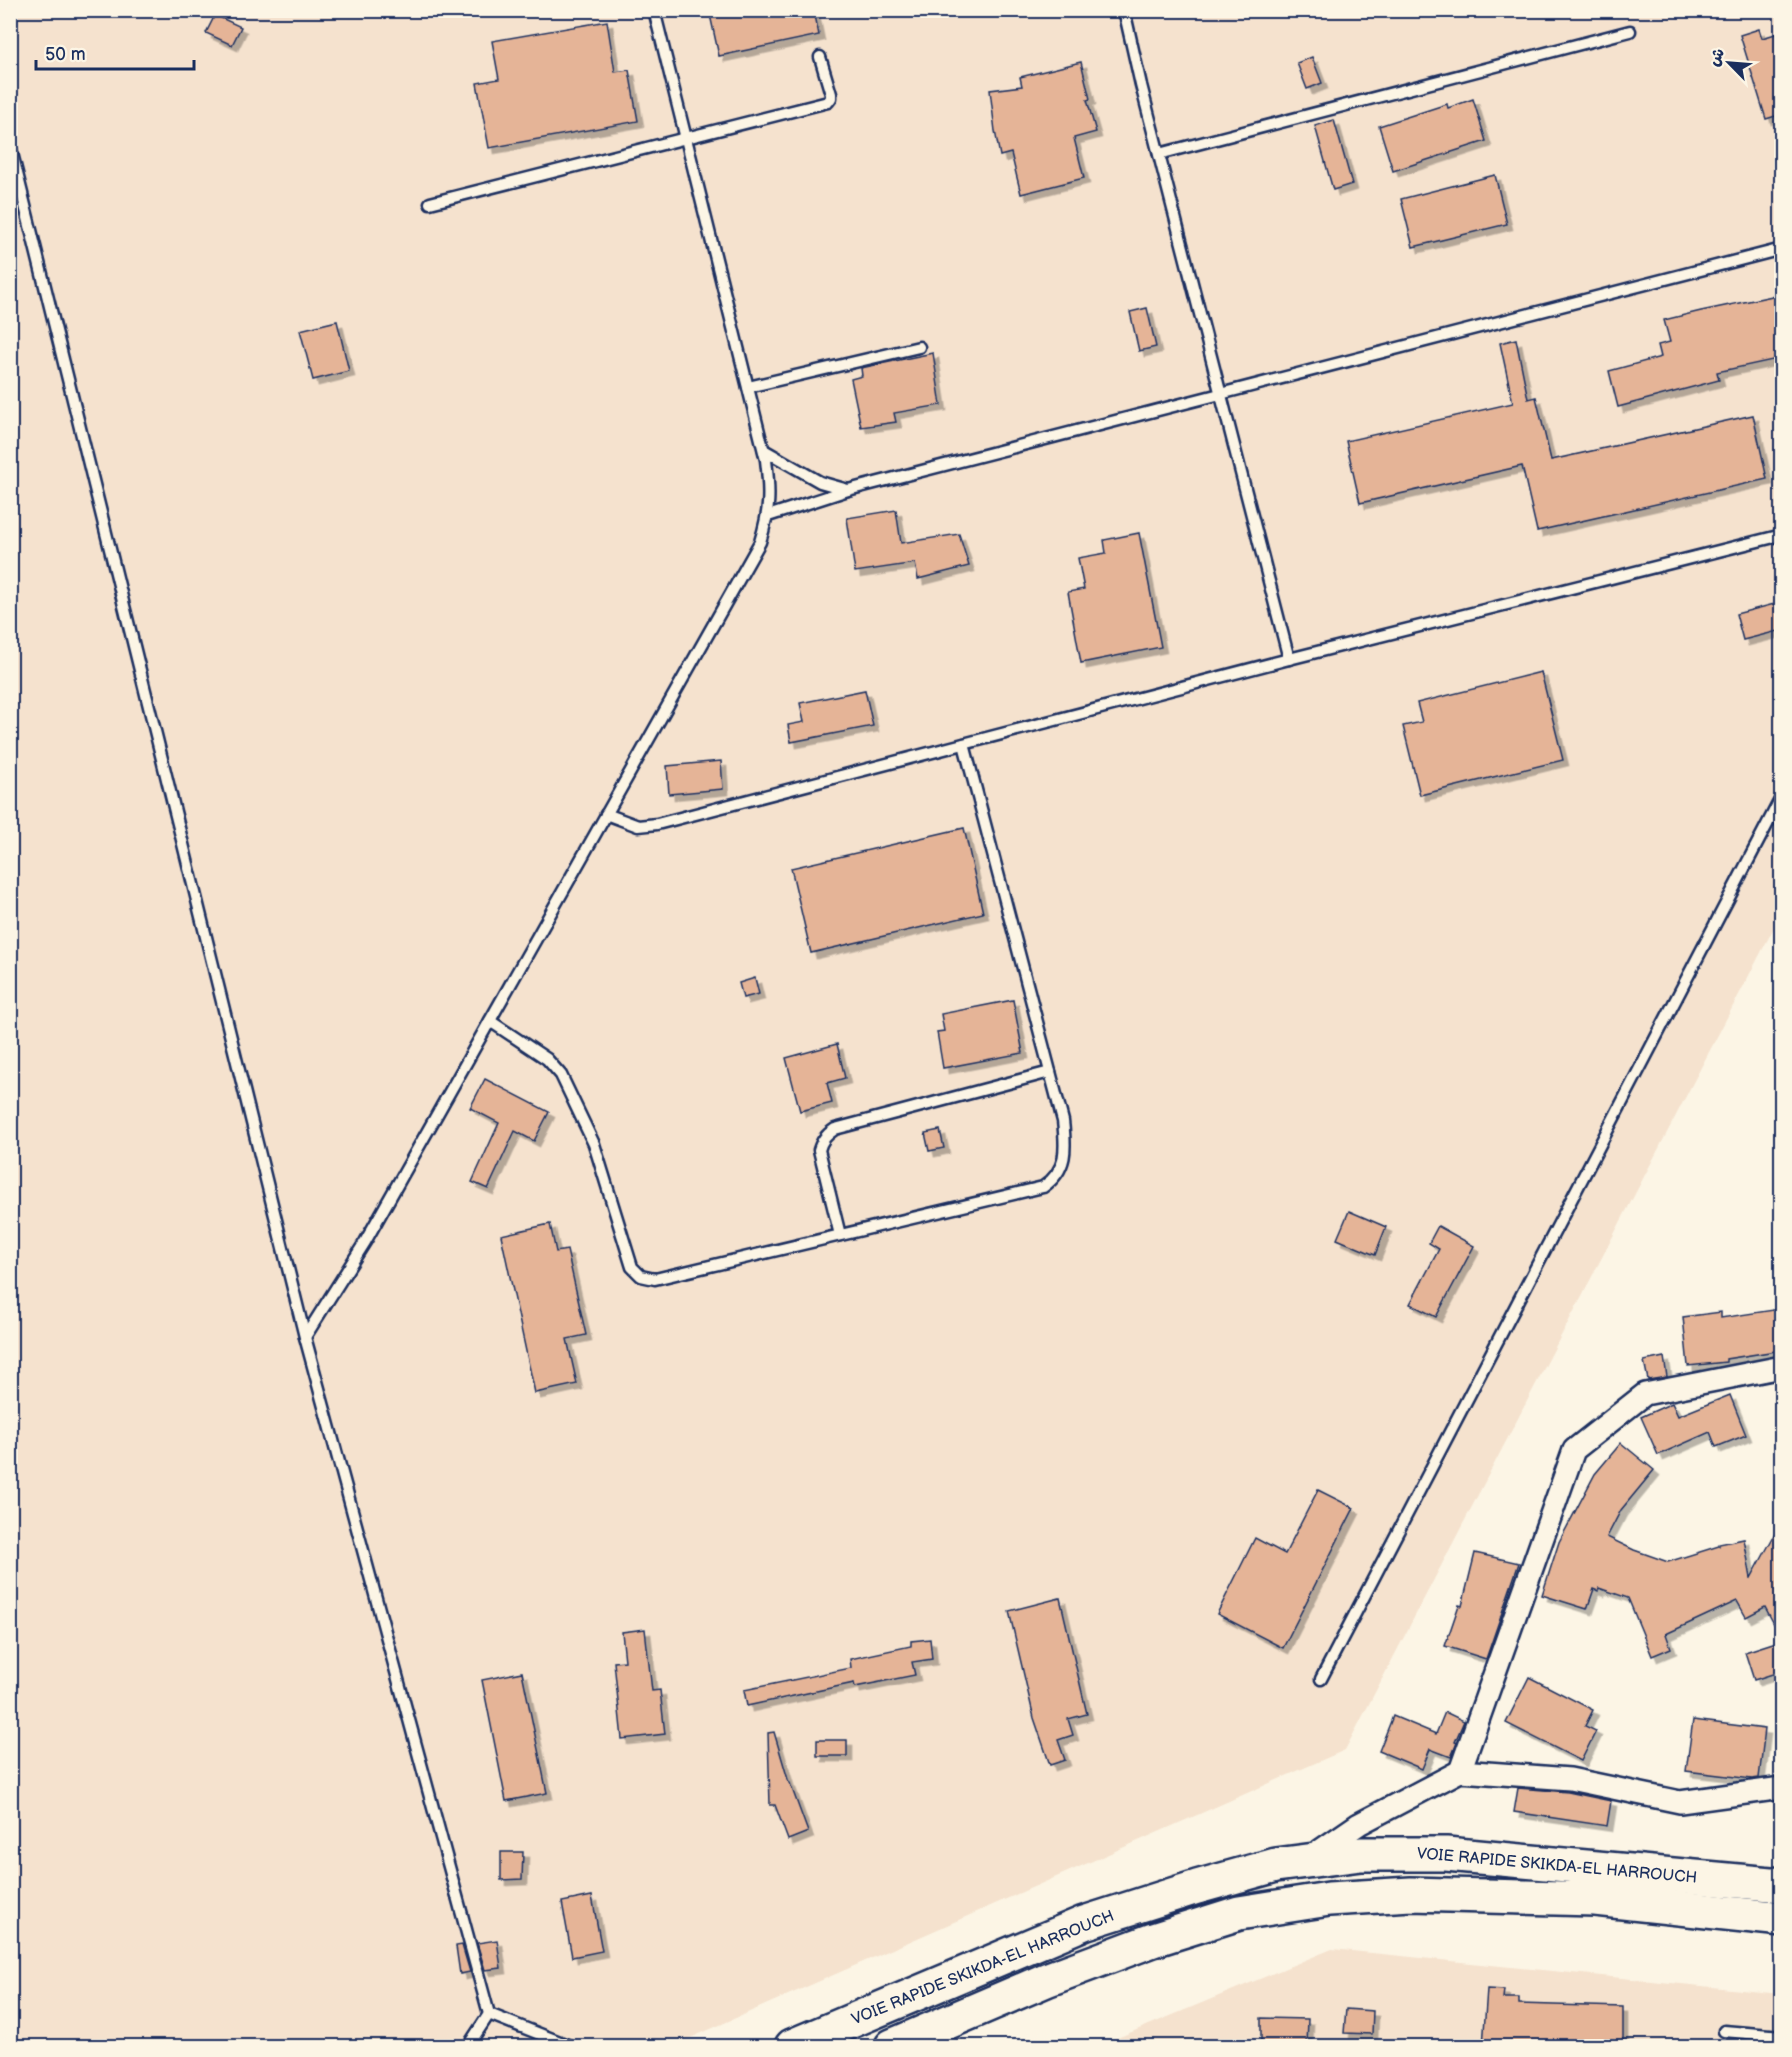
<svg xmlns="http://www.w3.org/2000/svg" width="1792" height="2057" font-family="'Balsamiq Sans','Playpen Sans Arabic',sans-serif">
<defs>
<filter id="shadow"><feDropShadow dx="5.5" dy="5.5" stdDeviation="0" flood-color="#0004"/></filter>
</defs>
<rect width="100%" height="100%" fill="#fcf5e5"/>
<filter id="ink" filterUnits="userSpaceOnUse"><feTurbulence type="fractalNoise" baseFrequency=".0167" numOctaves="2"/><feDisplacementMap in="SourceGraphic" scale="12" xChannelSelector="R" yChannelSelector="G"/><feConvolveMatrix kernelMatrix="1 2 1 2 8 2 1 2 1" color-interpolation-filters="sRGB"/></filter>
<g filter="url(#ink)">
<!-- built -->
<g fill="#f5e2ce">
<path d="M11,11H1781V914L1345,1750L672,2046H11Z"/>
<path d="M1332,1949L1781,1994V2046H1098Z"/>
</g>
<!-- building -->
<g fill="#e5b497" stroke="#1b2f5e" stroke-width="1.5" filter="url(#shadow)">
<path d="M709,10H814L819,35L719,56Z"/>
<path d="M215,15L241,27L232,45L206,33Z"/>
<path d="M607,21L615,72L629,70L638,121L489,148L477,83L499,79L492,41Z"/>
<path d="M1759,29L1762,38L1782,32V80L1776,82L1782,99V114L1766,119L1740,35Z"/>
<path d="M1312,57L1322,83L1307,89L1297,63Z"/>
<path d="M1081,62L1090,99L1087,100L1096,132L1074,138L1084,178L1021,194L1011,153L1000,156L995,131L990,90L1022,86L1020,77Z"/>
<path d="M1473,99L1486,141L1393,171L1379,126L1447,104L1448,108Z"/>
<path d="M1334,120L1352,184L1333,190L1315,126Z"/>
<path d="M1495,175L1507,224L1413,247L1401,199Z"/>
<path d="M1782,294V358L1717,372L1719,380L1618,407L1609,371L1661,357L1658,345L1670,342L1664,320L1701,311Z"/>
<path d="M1147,308L1156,347L1139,351L1130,312Z"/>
<path d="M337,321L349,371L313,380L300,330Z"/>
<path d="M1516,339L1528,399L1536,397L1551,460L1753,415L1767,479L1537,531L1522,466L1360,503L1346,441L1513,403L1500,343Z"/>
<path d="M933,353L941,405L894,413L896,422L861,427L851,379L862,376L861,368Z"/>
<path d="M896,510L901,543L959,534L969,566L918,579L915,563L855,572L847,518Z"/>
<path d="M1139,533L1161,647L1081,663L1068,592L1084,589L1078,558L1106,553L1104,540Z"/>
<path d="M1782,602V630L1743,640L1736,614Z"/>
<path d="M1541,672L1563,760L1420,795L1403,726L1422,722L1417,703Z"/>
<path d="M865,690L873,726L791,742L788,725L804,722L800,703Z"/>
<path d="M721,761L723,789L669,794L667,766Z"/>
<path d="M964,828L983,913L811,953L791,868Z"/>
<path d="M755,978L759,994L743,998L739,983Z"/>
<path d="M1013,1000L1023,1053L943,1068L937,1032L944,1031L941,1014Z"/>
<path d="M837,1044L845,1078L827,1083L832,1103L800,1111L786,1058Z"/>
<path d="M485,1079L549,1112L534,1141L515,1131L488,1189L472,1182L499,1123L470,1108Z"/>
<path d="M940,1130L944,1148L929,1151L925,1133Z"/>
<path d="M1349,1211L1386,1227L1375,1255L1337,1239Z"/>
<path d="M550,1224L556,1252L567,1250L586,1335L567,1339L577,1384L535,1393L501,1235Z"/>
<path d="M1438,1226L1474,1246L1436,1317L1410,1304L1439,1249L1429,1243Z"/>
<path d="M1780,1309L1782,1350L1726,1359V1362L1688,1366L1683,1317L1721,1312V1318Z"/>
<path d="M1664,1357L1667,1377L1648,1380L1644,1361Z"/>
<path d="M1730,1395L1746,1435L1716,1447L1710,1432L1658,1455L1641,1417L1672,1403L1678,1416Z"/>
<path d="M1621,1443L1654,1470L1621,1510L1607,1537L1634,1550L1668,1562L1719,1546V1544L1744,1539L1751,1578L1782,1521V1639L1765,1607L1746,1617L1737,1601L1666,1634L1671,1648L1652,1656L1628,1598L1599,1588V1591L1594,1589L1587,1609L1542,1595L1559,1542L1595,1474Z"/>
<path d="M1318,1490L1354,1508L1283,1648L1217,1614L1255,1538L1285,1554Z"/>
<path d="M1475,1553L1519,1563L1486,1659L1445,1646L1459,1605L1462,1606Z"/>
<path d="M1060,1598L1087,1714L1068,1719L1073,1735L1058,1740L1065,1760L1050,1765L1034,1718L1009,1611Z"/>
<path d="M645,1629L652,1691L660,1690L665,1734L622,1739L614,1662L625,1661L622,1632Z"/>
<path d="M930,1639L932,1659L912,1662L915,1675L855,1687L854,1683L747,1706L744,1690L851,1668L850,1659L911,1646V1641Z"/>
<path d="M1776,1642L1782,1659V1671L1754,1680L1745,1652Z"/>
<path d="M522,1672L547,1793L506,1801L482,1680Z"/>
<path d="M1529,1677L1593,1710L1585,1726L1596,1731L1581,1761L1506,1723Z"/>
<path d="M1445,1712L1464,1721L1455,1742L1457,1743L1451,1757L1430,1749L1422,1769L1379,1751L1393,1716L1436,1734Z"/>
<path d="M1693,1720L1765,1729L1759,1778L1752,1779L1686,1771Z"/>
<path d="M774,1732L789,1783H790L808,1832L788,1840L775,1805H770L768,1733Z"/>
<rect x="817" y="1740" width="30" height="16"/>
<path d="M1518,1788L1568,1792L1611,1801L1607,1826L1514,1812Z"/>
<path d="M501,1852H523L522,1879L501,1880Z"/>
<path d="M592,1896L602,1951L572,1957L562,1902Z"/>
<path d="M497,1940L501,1968L485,1970L477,1943Z"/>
<path d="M462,1945L470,1972L460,1974L456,1946Z"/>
<path d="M1487,1989L1504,1990L1503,1998H1519V2004L1623,2007V2046H1483Z"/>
<path d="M1346,2009L1373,2011L1372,2034L1344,2033Z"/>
<path d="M1261,2018L1308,2019L1307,2046H1261Z"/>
</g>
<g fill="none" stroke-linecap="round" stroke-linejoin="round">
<!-- lane casing -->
<g stroke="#1b2f5e" stroke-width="15">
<g id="lane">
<path d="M1124,10L1141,85L1289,659"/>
<path d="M10,145L305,1337L489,2014L570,2046"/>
<path d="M1159,154L1630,31"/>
<path d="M430,203L828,102L831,98V94L820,57"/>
<path d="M748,387L919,347"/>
<path d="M764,450L820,482L848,490"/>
<path d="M768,516L848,490L1782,249"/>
<path d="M606,814L638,826L657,824L1289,659L1782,535"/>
<path d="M490,1021L547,1059L561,1075L594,1144L632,1267L641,1276L655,1279L1043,1187C1068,1170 1066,1148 1063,1121L964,744"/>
<path d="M840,1235L819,1150C822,1140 826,1135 835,1129L1050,1072"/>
<path d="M305,1337L365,1242L760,542C770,510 770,493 766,460L654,10"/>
<path d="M1321,1679L1782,796"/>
<path d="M1724,2031L1782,2036"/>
<path d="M468,2046L489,2014"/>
</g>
</g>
<!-- street casing -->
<g stroke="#1b2f5e" stroke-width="26">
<g id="street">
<path d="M1460,1771L1574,1450L1645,1394L1782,1367"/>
<path d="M1311,1857L1359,1824L1460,1771L1570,1779L1680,1802L1782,1788"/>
</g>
</g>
<!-- highway casing -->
<g stroke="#1b2f5e" stroke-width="38">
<g id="highway">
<path d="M792,2046L1084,1923L1197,1887L1276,1865L1361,1854H1446L1782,1885"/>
<path d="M892,2046L1046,1980L1153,1940L1239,1913L1329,1899L1411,1894L1595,1899L1782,1919"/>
</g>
</g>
<!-- lane -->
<use href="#lane" stroke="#fcf5e5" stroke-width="10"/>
<!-- street -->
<use href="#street" stroke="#fcf5e5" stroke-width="21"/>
<!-- highway -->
<use href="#highway" stroke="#fcf5e5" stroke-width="33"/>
</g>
</g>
<g text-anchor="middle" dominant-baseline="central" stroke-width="4.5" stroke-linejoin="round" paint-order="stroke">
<!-- street labels -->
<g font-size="16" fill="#1b2f5e" stroke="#fcf5e5">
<text transform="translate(1557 1866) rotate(5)">VOIE RAPIDE SKIKDA-EL HARROUCH</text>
<text transform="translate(983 1968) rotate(-22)">VOIE RAPIDE SKIKDA-EL HARROUCH</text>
</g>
</g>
<!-- margin -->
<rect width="1792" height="2057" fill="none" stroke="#fcf5e5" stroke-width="36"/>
<rect x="18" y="18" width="1756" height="2021" fill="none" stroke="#1b2f5e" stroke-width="2" filter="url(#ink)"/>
<!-- north arrow -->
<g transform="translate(1729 63) rotate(295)" stroke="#fcf5e5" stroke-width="4.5" paint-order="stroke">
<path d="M0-4.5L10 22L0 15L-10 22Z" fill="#1b2f5e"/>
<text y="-9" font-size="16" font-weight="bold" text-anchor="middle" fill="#1b2f5e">ش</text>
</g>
<!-- scale -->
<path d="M36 60v9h158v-9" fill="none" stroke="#1b2f5e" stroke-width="3"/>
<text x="45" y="60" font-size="18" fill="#1b2f5e" stroke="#fcf5e5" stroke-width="4.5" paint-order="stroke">50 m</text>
</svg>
